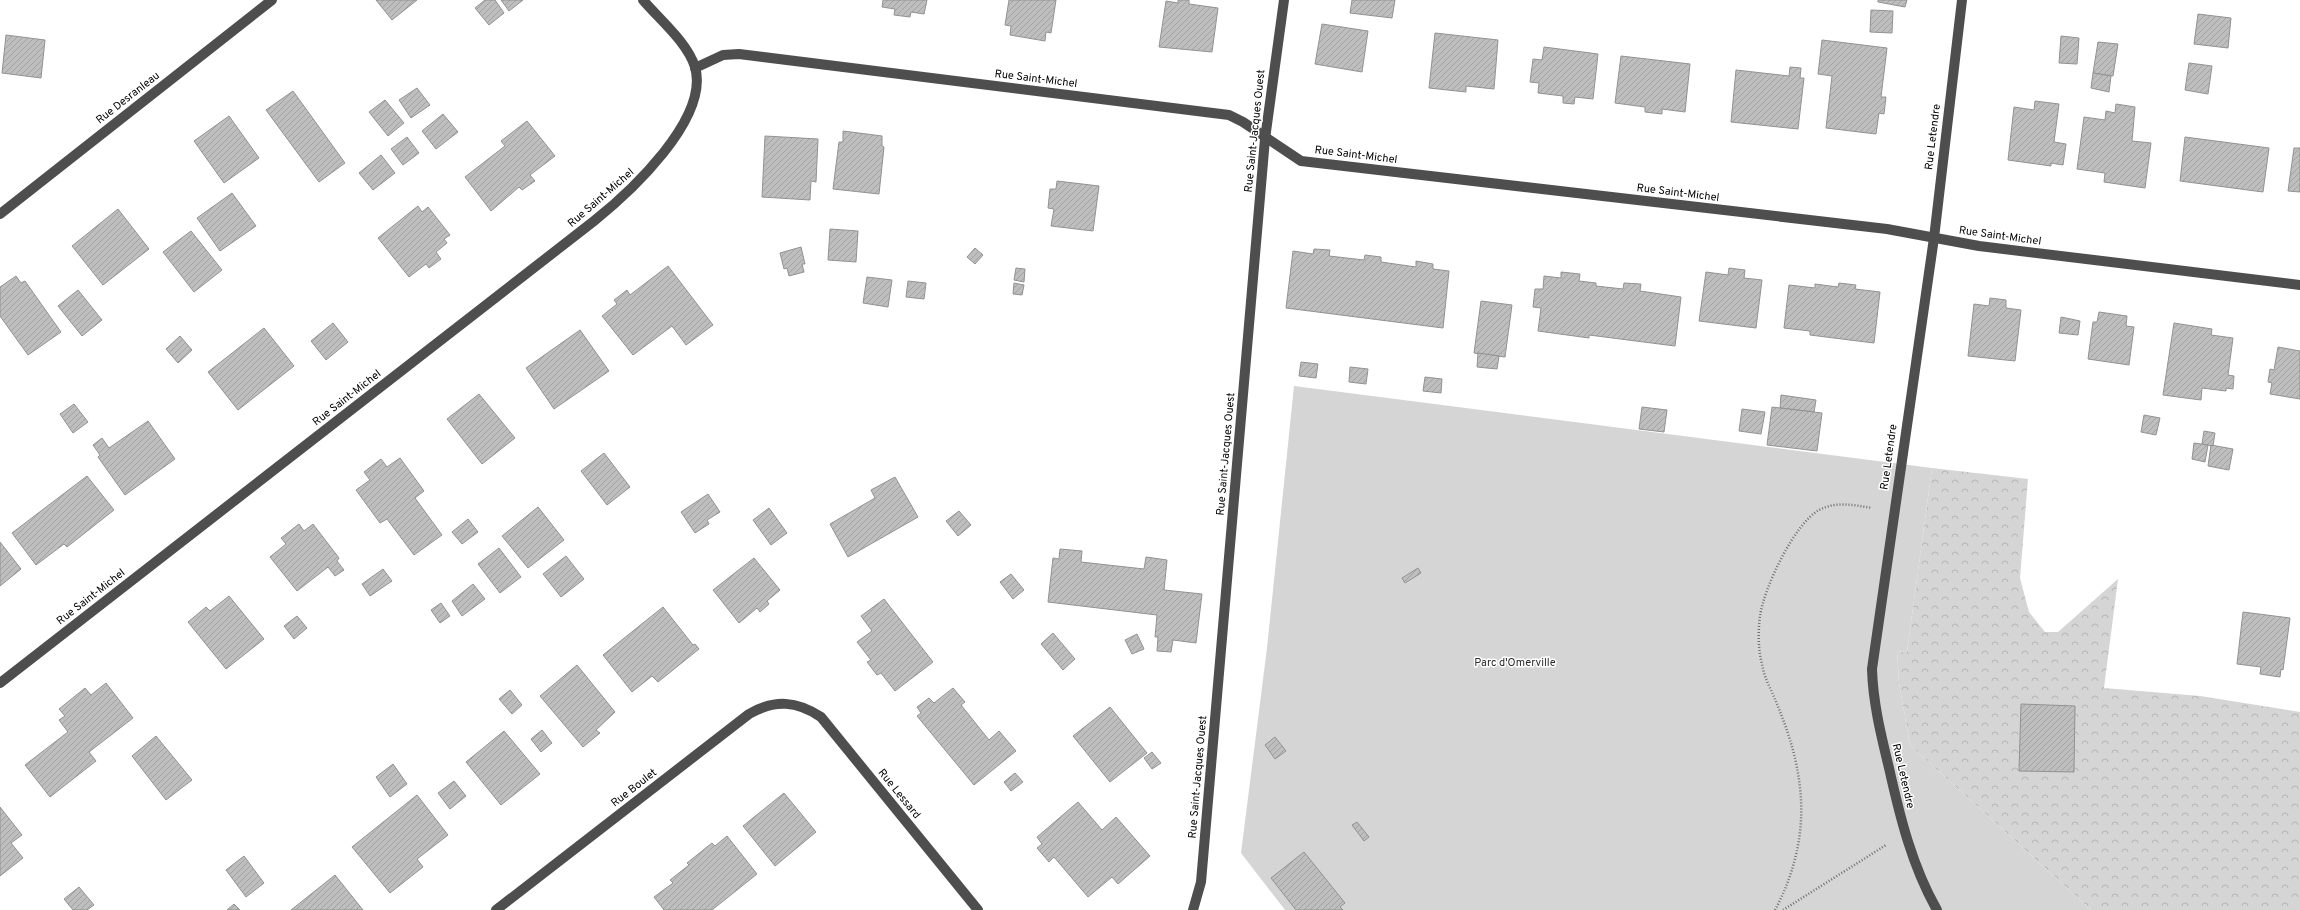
<svg xmlns="http://www.w3.org/2000/svg" width="2300" height="910" font-family="Overpass,sans-serif">
<defs>
<pattern id="forest-crowns" width="20" height="18" patternUnits="userSpaceOnUse"><rect width="20" height="18" fill="#d5d5d5"/><path d="M2 6a3 3 0 1 1 6 0M12 15a3 3 0 1 1 6 0" fill="none" stroke="#b5b5b5"/></pattern>
<pattern id="building-hatch" width="6" height="6" patternUnits="userSpaceOnUse"><rect width="6" height="6" fill="#bebebe"/><path d="M-1 1l2-2M0 6l6-6M5 7l2-2" fill="none" stroke="#a2a2a2"/></pattern>
</defs>
<rect width="100%" height="100%" fill="#fff"/>
<!-- forest -->
<path fill="url(#forest-crowns)" d="M1932,468L2028,479L2020,578L2029,612L2045,632H2058L2118,579L2104,688L2200,696L2300,712V910H2091L1910,745L1899,683L1897,651L1907,652Z"/>
<!-- green -->
<path fill="#d5d5d5" d="M1294,386L1932,468L1907,652L1897,651L1899,683L1910,745L2091,910H1285L1241,853L1267,648Z"/>
<!-- building -->
<g fill="url(#building-hatch)" stroke="#929292">
<path d="M376,0H417L392,20Z"/>
<path d="M485,0H495L504,13L489,25L475,8Z"/>
<path d="M501,0H523L509,11Z"/>
<path d="M883,0H927L924,14L911,12L910,17L894,15L895,9L882,7Z"/>
<path d="M1009,0H1056L1051,33L1046,32L1045,41L1010,35L1011,26L1005,25Z"/>
<path d="M1178,0H1189V4L1218,8L1212,52L1159,47L1166,1L1178,3Z"/>
<path d="M1352,0H1395L1392,18L1350,13Z"/>
<path d="M1878,0H1907L1905,7L1878,2Z"/>
<path d="M1871,10L1893,11L1892,33L1870,32Z"/>
<path d="M2198,14L2231,18L2228,48L2194,44Z"/>
<path d="M1322,24L1368,31L1362,72L1315,64Z"/>
<path d="M1435,33L1498,40L1494,89L1466,86V92L1429,88Z"/>
<path d="M6,35L45,40L41,78L2,73Z"/>
<path d="M2061,36L2079,38L2077,64L2059,63Z"/>
<path d="M1822,40L1887,48L1881,97H1886L1884,114L1879,113L1876,134L1826,128L1832,76L1818,74Z"/>
<path d="M2098,42L2118,44L2113,76L2093,73Z"/>
<path d="M1544,47L1598,54L1593,99L1575,97L1574,104L1563,103V96L1538,93L1539,83L1530,82L1533,59L1542,60Z"/>
<path d="M1621,56L1690,64L1685,112L1662,109V114L1645,112V107L1615,103Z"/>
<path d="M2189,63L2212,66L2208,94L2185,90Z"/>
<path d="M1790,67L1801,68L1800,78H1804L1798,129L1731,122L1736,70L1789,76Z"/>
<path d="M2093,73L2111,76L2109,92L2091,88Z"/>
<path d="M417,88L430,105L411,118L399,100Z"/>
<path d="M293,91L345,163L319,182L266,110Z"/>
<path d="M385,100L404,123L388,136L369,112Z"/>
<path d="M2035,101L2059,104L2054,142L2066,144L2063,165L2051,163V166L2008,160L2014,107L2034,110Z"/>
<path d="M2116,104L2135,107L2132,141L2151,143L2145,188L2104,182L2105,173L2077,169L2084,117L2105,120L2106,111L2115,113Z"/>
<path d="M443,114L458,132L436,149L422,131Z"/>
<path d="M229,116L259,158L224,183L194,141Z"/>
<path d="M527,121L555,156L530,175L535,181L522,190L519,187L491,211L465,177L505,146L501,141Z"/>
<path d="M843,131L882,136V146L884,147L879,194L833,189L839,142H843Z"/>
<path d="M765,136L818,139L816,182L811,181L810,200L762,197Z"/>
<path d="M407,137L419,153L403,165L391,149Z"/>
<path d="M2185,137L2269,148L2263,192L2180,181Z"/>
<path d="M2294,148H2300V192L2288,191Z"/>
<path d="M381,155L395,173L373,190L359,173Z"/>
<path d="M1057,181L1099,186L1093,231L1051,226L1054,209L1048,208L1050,189H1056Z"/>
<path d="M232,193L256,226L220,251L197,218Z"/>
<path d="M418,206L422,212L428,207L450,235L444,239L447,243L436,252L441,259L429,268L426,264L409,277L378,238Z"/>
<path d="M118,209L149,249L103,285L72,246Z"/>
<path d="M830,229L858,231L856,262L828,260Z"/>
<path d="M191,231L222,270L194,292L163,252Z"/>
<path d="M801,247L805,264H802L804,272L789,276L787,268L784,269L780,253Z"/>
<path d="M975,248L983,255L975,264L967,257Z"/>
<path d="M1314,249L1330,250L1329,256L1364,260L1365,255L1381,257V262L1416,267V261L1433,264V269L1449,271L1443,328L1286,308L1293,251L1313,254Z"/>
<path d="M668,266L713,325L686,345L672,326L633,355L602,316L617,304L614,300L627,290L630,295Z"/>
<path d="M1016,268L1025,269L1024,282L1014,280Z"/>
<path d="M1729,268L1745,270L1744,278L1762,280L1756,328L1699,321L1706,272L1728,275Z"/>
<path d="M1561,272L1580,274L1579,281L1596,283V286L1623,289L1624,283L1641,284L1640,291L1681,297L1675,346L1589,335V338L1538,331L1541,308L1533,307L1535,289H1543L1544,276L1561,278Z"/>
<path d="M16,276L21,283L25,281L61,332L28,355L0,316V287Z"/>
<path d="M867,277L892,280L888,307L863,303Z"/>
<path d="M908,281L926,283L924,299L906,297Z"/>
<path d="M1014,283L1024,285L1022,295L1013,294Z"/>
<path d="M1839,283L1856,285L1855,289L1880,292L1874,343L1810,335V331L1784,328L1789,285L1815,288V284L1838,287Z"/>
<path d="M78,290L102,320L82,336L58,306Z"/>
<path d="M1990,298L2006,300V308L2021,310L2015,361L1968,356L1974,304L1989,306Z"/>
<path d="M1481,301L1512,305L1505,357L1474,353Z"/>
<path d="M2099,312L2127,316L2126,326L2134,327L2129,365L2088,359L2093,322H2097Z"/>
<path d="M2061,317L2080,321L2078,335L2059,333Z"/>
<path d="M333,323L348,342L326,360L311,341Z"/>
<path d="M2174,323L2212,329L2211,335L2233,338L2228,375L2234,376L2233,389L2226,388V391L2202,388L2201,400L2163,395Z"/>
<path d="M264,328L294,366L238,410L208,372Z"/>
<path d="M580,330L609,371L554,409L526,368Z"/>
<path d="M180,336L192,350L178,363L166,349Z"/>
<path d="M2278,347L2300,351V399L2270,394L2272,383L2268,382L2270,369L2274,370Z"/>
<path d="M1478,353L1499,356L1497,369L1477,367Z"/>
<path d="M1301,362L1318,364L1316,378L1299,376Z"/>
<path d="M1350,367L1368,369L1366,384L1349,382Z"/>
<path d="M1425,377L1442,379L1441,393L1423,391Z"/>
<path d="M479,394L515,438L482,464L447,419Z"/>
<path d="M1781,395L1816,400L1814,412L1780,408Z"/>
<path d="M74,404L88,422L73,433L60,414Z"/>
<path d="M1642,407L1667,410L1664,432L1639,429Z"/>
<path d="M1772,407L1822,413L1817,451L1767,445Z"/>
<path d="M1742,409L1765,412L1761,434L1739,431Z"/>
<path d="M2144,415L2160,418L2156,435L2141,432Z"/>
<path d="M148,421L175,459L125,495L98,457L100,455L93,445L102,438L109,448Z"/>
<path d="M2204,431L2215,433L2213,446L2202,444Z"/>
<path d="M2194,443L2208,445L2205,462L2192,459Z"/>
<path d="M2211,445L2233,449L2229,470L2208,466Z"/>
<path d="M604,453L630,487L607,505L581,471Z"/>
<path d="M400,458L424,491L415,498L442,535L414,555L387,519L380,523L356,490L370,480L364,472L381,459L387,467Z"/>
<path d="M87,476L114,510L67,547L64,544L36,565L12,533Z"/>
<path d="M895,477L918,517L848,557L830,524L875,498L871,490Z"/>
<path d="M708,494L720,512L707,520L709,524L695,533L681,512Z"/>
<path d="M538,507L564,540L528,568L502,536Z"/>
<path d="M769,508L787,533L771,545L753,520Z"/>
<path d="M959,511L971,525L958,536L946,521Z"/>
<path d="M468,519L478,532L462,544L452,532Z"/>
<path d="M299,524L304,531L313,524L339,558L337,561L344,570L335,576L328,567L297,591L270,557L286,544L281,538Z"/>
<path d="M0,542L21,569L0,586Z"/>
<path d="M499,548L521,577L500,593L478,564Z"/>
<path d="M1060,549L1082,551L1081,562L1144,569L1146,557L1167,560L1164,590L1202,594L1196,643L1173,640L1171,652L1157,651L1158,637H1155L1157,615L1048,602L1053,558L1059,559Z"/>
<path d="M566,556L584,579L561,597L543,574Z"/>
<path d="M754,558L780,590L767,601L769,604L760,612L757,608L739,623L713,590Z"/>
<path d="M1418,568L1421,573L1405,583L1402,578Z"/>
<path d="M383,569L392,581L370,596L362,584Z"/>
<path d="M1011,574L1024,590L1013,599L1000,582Z"/>
<path d="M473,584L485,599L462,616L452,601Z"/>
<path d="M229,596L264,639L226,669L188,622L206,607L210,611Z"/>
<path d="M884,599L933,662L895,691L881,673L877,675L867,662L871,660L857,642L872,631L861,616Z"/>
<path d="M441,603L450,616L440,623L431,610Z"/>
<path d="M663,607L693,645L695,644L699,649L658,682L652,676L632,692L603,655Z"/>
<path d="M2243,612L2290,618L2283,670L2281,669L2280,677L2260,674L2261,667L2237,664Z"/>
<path d="M297,616L307,628L294,639L284,626Z"/>
<path d="M1053,633L1075,659L1063,670L1041,644Z"/>
<path d="M1137,634L1144,649L1132,654L1125,640Z"/>
<path d="M577,665L615,712L596,730L600,733L583,747L540,696Z"/>
<path d="M106,683L133,718L89,752L96,761L50,797L25,765L68,732L59,720L65,716L59,709L85,688L91,695Z"/>
<path d="M953,688L965,702L961,705L989,740L999,731L1016,751L974,785L917,716L921,713L917,707L929,698L934,703Z"/>
<path d="M510,690L522,705L512,714L499,699Z"/>
<path d="M2021,704L2075,706L2074,772L2019,771Z"/>
<path d="M1110,707L1147,753L1110,782L1073,736Z"/>
<path d="M542,730L552,743L541,752L531,739Z"/>
<path d="M504,731L540,774L501,805L466,762Z"/>
<path d="M156,736L192,780L166,800L132,756Z"/>
<path d="M1275,737L1286,751L1275,759L1265,745Z"/>
<path d="M1152,752L1161,763L1152,769L1144,758Z"/>
<path d="M393,764L407,784L390,797L376,777Z"/>
<path d="M1015,773L1023,782L1011,791L1004,782Z"/>
<path d="M454,781L466,796L450,809L438,793Z"/>
<path d="M784,793L816,832L775,866L743,826Z"/>
<path d="M417,795L448,835L417,859L423,867L390,893L352,847Z"/>
<path d="M1078,802L1102,830L1116,817L1150,856L1118,884L1112,877L1088,897L1054,857L1049,862L1037,848L1042,844L1037,837Z"/>
<path d="M0,807L22,835L11,843L23,858L0,876Z"/>
<path d="M1357,822L1369,837L1364,841L1352,825Z"/>
<path d="M727,836L757,874L712,910H664L654,897L673,883L670,880L689,865L687,863L712,843L715,846Z"/>
<path d="M1304,852L1345,903L1340,907L1343,910H1296L1271,878Z"/>
<path d="M244,856L264,883L246,897L226,870Z"/>
<path d="M335,875L363,910H291Z"/>
<path d="M79,887L94,905L87,910H73L64,899Z"/>
<path d="M234,904L240,910H227Z"/>
</g>
<g fill="none" stroke-linecap="round" stroke-linejoin="round">
<!-- path -->
<g stroke="#707070" stroke-width="2.5" stroke-dasharray="1 2" stroke-linecap="butt">
<path d="M1775,910C1795,873 1805,830 1800,788C1797,758 1788,731 1777,704C1772,691 1764,678 1762,664C1758,649 1758,632 1760,616C1764,588 1794,524 1819,510C1836,501 1854,505 1872,508"/>
<path d="M1783,910L1886,845"/>
</g>
<!-- minor -->
<g stroke="#4e4e4e" stroke-width="10">
<path d="M695,68L723,55L739,54L1229,115L1243,122L1301,161L1887,229L1979,246L2300,285"/>
<path d="M0,214L272,0"/>
<path d="M0,683L594,221C629,193 710,119 695,67C687,42 660,20 643,0"/>
<path d="M496,910L749,714C775,699 797,701 821,717L978,910"/>
<path d="M1193,910L1201,882L1265,139L1284,0"/>
<path d="M1937,910C1912,866 1900,817 1889,768C1881,735 1873,703 1872,669L1934,238L1962,0"/>
</g>
</g>
<g text-anchor="middle" dominant-baseline="central" stroke-width="3" stroke-linejoin="round" paint-order="stroke">
<!-- street labels -->
<g font-size="11" fill="#000" stroke="#fff">
<text transform="translate(1036 79) rotate(7)">Rue Saint-Michel</text>
<text transform="translate(128 98) rotate(-38)">Rue Desranleau</text>
<text transform="translate(1255 131) rotate(-84)">Rue Saint-Jacques Ouest</text>
<text transform="translate(1933 137) rotate(-83)">Rue Letendre</text>
<text transform="translate(1356 155) rotate(7)">Rue Saint-Michel</text>
<text transform="translate(1678 193) rotate(7)">Rue Saint-Michel</text>
<text transform="translate(601 198) rotate(-41)">Rue Saint-Michel</text>
<text transform="translate(2000 236) rotate(8)">Rue Saint-Michel</text>
<text transform="translate(347 398) rotate(-38)">Rue Saint-Michel</text>
<text transform="translate(1226 454) rotate(-85)">Rue Saint-Jacques Ouest</text>
<text transform="translate(1889 457) rotate(-82)">Rue Letendre</text>
<text transform="translate(91 597) rotate(-38)">Rue Saint-Michel</text>
<text transform="translate(1903 776) rotate(77)">Rue Letendre</text>
<text transform="translate(1198 777) rotate(-85)">Rue Saint-Jacques Ouest</text>
<text transform="translate(634 788) rotate(-38)">Rue Boulet</text>
<text transform="translate(899 794) rotate(51)">Rue Lessard</text>
</g>
<!-- park labels -->
<g font-size="11" fill="#2c2c2c" stroke="#fff">
<text x="1515" y="663">Parc d'Omerville</text>
</g>
</g>
</svg>
